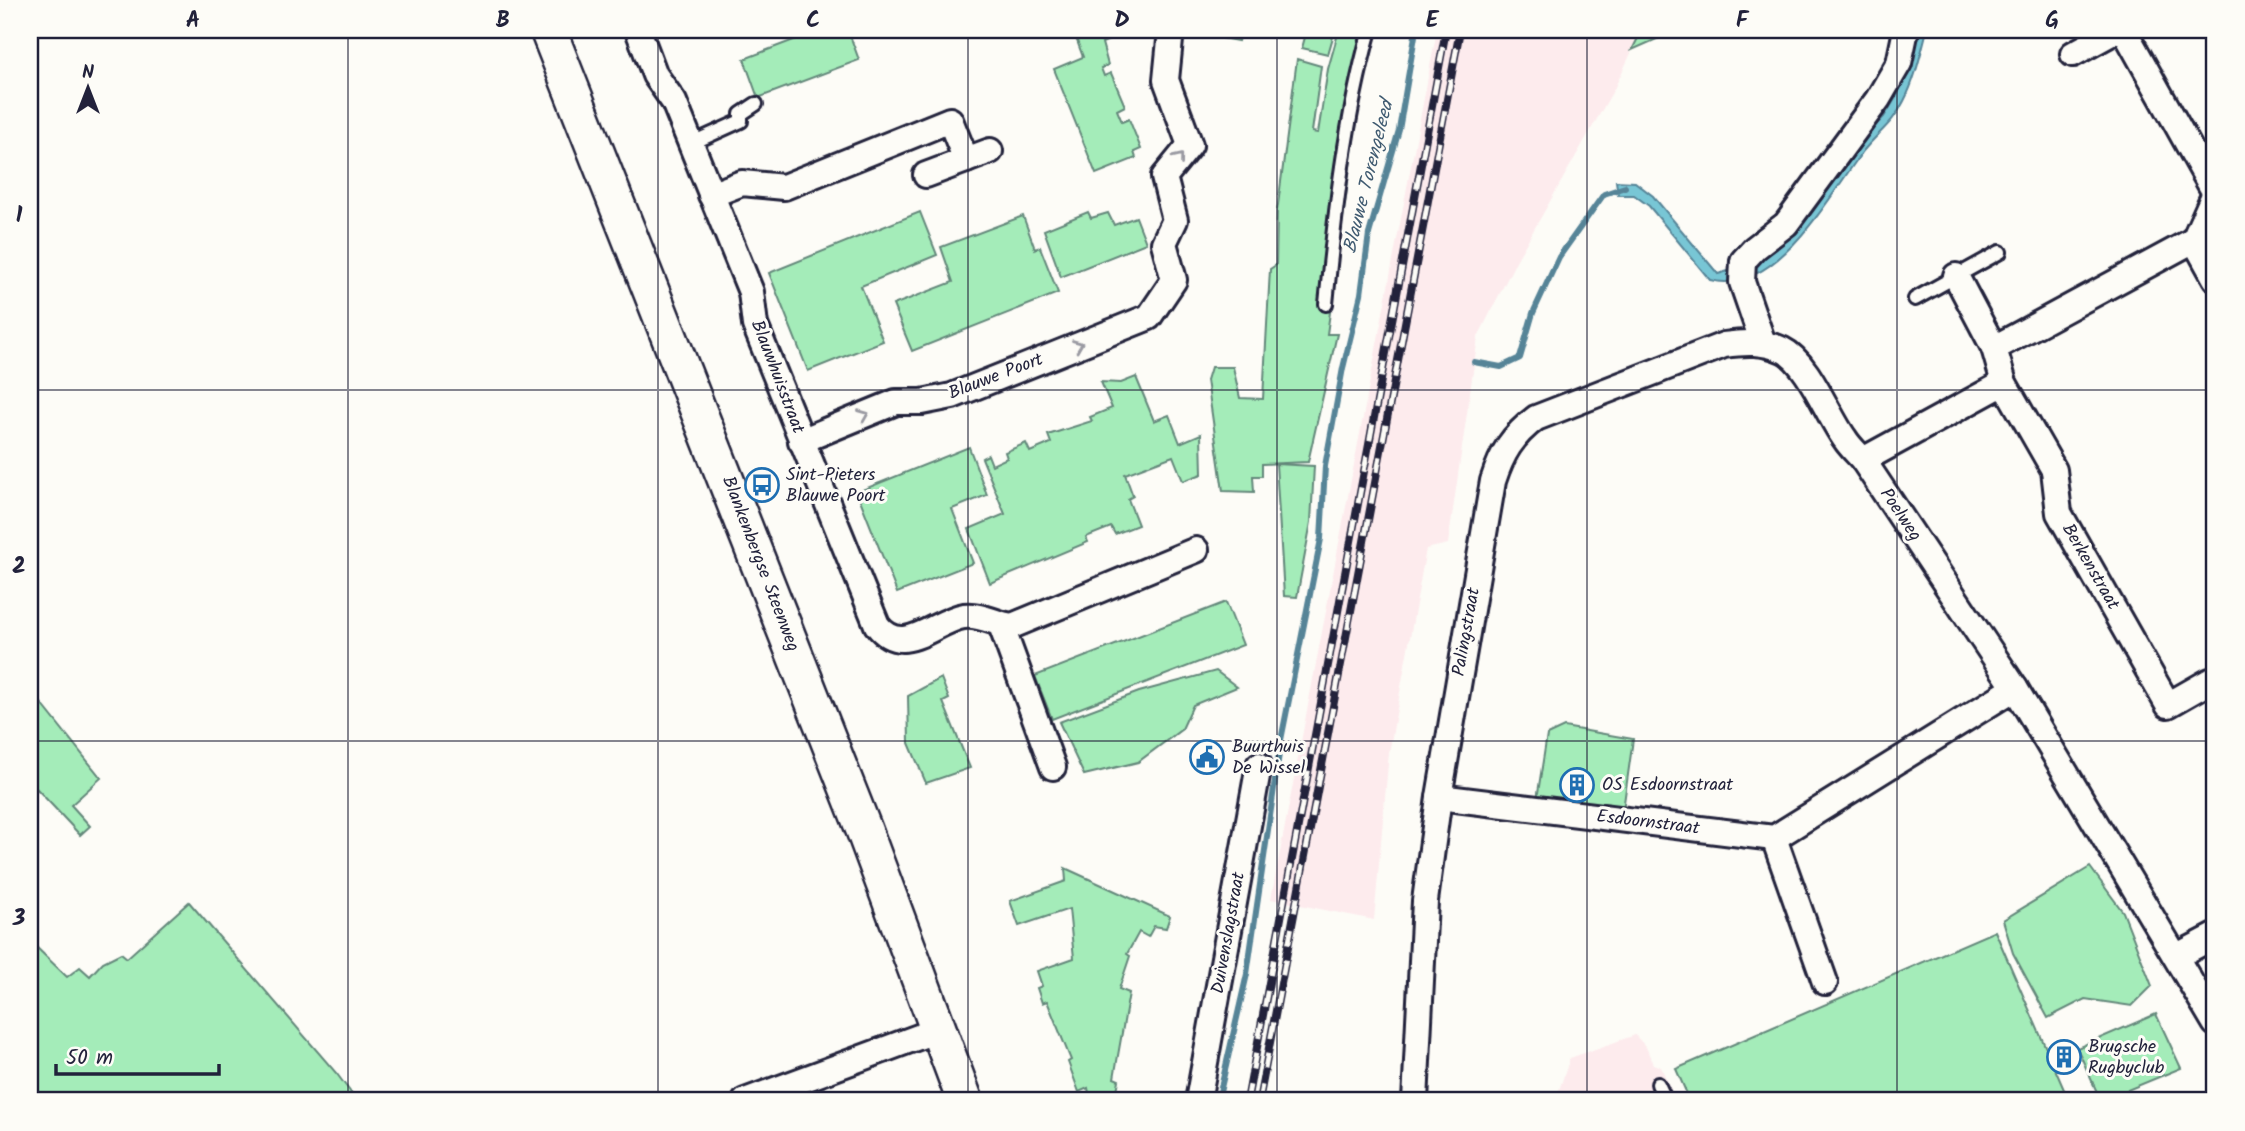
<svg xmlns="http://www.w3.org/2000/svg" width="2245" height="1131" font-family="Kalam,sans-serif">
<rect width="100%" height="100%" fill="#fdfcf7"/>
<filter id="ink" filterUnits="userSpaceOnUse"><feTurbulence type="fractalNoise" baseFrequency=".0143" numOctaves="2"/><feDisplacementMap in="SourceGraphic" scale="14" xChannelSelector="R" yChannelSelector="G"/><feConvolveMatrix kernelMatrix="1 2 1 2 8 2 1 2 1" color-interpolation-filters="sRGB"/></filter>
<g filter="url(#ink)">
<!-- built -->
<g fill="#fdebed">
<path d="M1437,30H1642L1614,89L1516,261L1478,337L1448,544L1426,549L1389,753L1374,920L1271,899Z"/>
<path d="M1635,1035L1646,1047L1653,1064L1661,1067L1676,1101H1560L1559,1090L1570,1058Z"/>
</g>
<!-- green -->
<g fill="#a4ecb9" stroke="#63877a" stroke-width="2">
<path d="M820,30H848L859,60L758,98L744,59Z"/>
<path d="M1073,30H1119L1121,35L1102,43L1108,65L1101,68L1104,76L1111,73L1125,106L1117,110L1122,122L1129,119L1141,149L1134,152L1136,158L1096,174L1054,69L1083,57Z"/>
<path d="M1179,30H1241L1238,41Z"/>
<path d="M1307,30H1335L1328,54L1302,48Z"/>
<path d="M1339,30H1374L1363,72L1327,334H1337L1308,462L1262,464V476H1253L1254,492L1223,491L1207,380L1211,367H1233L1240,398L1263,399L1270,269L1276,265L1277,212L1297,59L1321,66L1312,132L1318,133L1328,69Z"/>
<path d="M1642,30H1677L1632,50Z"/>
<path d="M920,212L937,255L861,286L883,341L808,371L769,273Z"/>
<path d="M1088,212L1091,218L1108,213L1114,225L1136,217L1146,243L1061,277L1044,230Z"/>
<path d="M1023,216L1035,249L1040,247L1058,293L912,351L893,305L953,282L941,247Z"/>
<path d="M1136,377L1154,421L1169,415L1180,443L1201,434L1202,474L1183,481L1173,456L1125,474L1133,496L1128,499L1138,525L1115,534L1111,527L1086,537L1088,542L990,583L969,529L1005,514L982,458L988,455L992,465L1007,458L1005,452L1026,443L1030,452L1051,443L1048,435L1092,421L1090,417L1112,408L1101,382L1121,383Z"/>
<path d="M969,447L987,495L952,509L973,563L897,593L857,492Z"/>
<path d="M1276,464L1314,466L1311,522L1297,597L1284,596Z"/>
<path d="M1226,602L1243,645L1052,719L1035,676Z"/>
<path d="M1216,671L1237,687L1193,705L1182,729L1138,762L1084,775L1059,722L1139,692Z"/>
<path d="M941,678L949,699L943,702L970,768L926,783L909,743L908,696Z"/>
<path d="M30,689L101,778L71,805L90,826L80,835L37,789L30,795Z"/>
<path d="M1564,727L1633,739L1623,810L1537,799L1547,735Z"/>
<path d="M2090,867L2123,912L2152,986L2132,1006L2085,999L2048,1018L2013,953L2003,920Z"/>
<path d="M1065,868L1170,916L1166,928L1154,926L1148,937L1139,932L1127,954L1130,956L1119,989L1129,993L1114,1078L1119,1080L1116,1096L1089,1093L1088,1088L1079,1092L1068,1062L1071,1060L1047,1001L1042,1003L1037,988L1042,986L1037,971L1074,958L1069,909L1019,926L1010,901L1066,881Z"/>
<path d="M189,902L337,1074L357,1101H30V947L33,944L67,977L80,967L90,976L103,962L121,953L127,958Z"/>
<path d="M1995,931L2069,1101H1690L1676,1069Z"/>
<path d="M2156,1014L2181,1068L2101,1101L2077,1048Z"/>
</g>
<!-- water -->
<path fill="#78c6d5" stroke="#568497" stroke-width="2" d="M1919,30H1927C1921,53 1915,80 1904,101C1894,122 1878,133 1864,150C1831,193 1776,298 1710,280L1649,206L1634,195H1618L1616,181L1635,182L1653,196L1718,274L1752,264L1775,250L1802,224L1860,141L1884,117L1898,94Z"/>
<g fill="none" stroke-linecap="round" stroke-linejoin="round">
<!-- stream -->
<g stroke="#568497" stroke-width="6">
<path d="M1474,362L1501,367L1520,358L1533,313L1559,257L1604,194L1625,187"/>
<path d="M1218,1101L1247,974L1281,740L1321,539L1325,466L1343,368L1361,294L1369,234L1399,130L1416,30"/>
</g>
<!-- lane casing -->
<g stroke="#22223b" stroke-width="18">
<g id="lane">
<path d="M690,144L741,121V114L756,104"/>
<path d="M1915,299L2000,252"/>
<path d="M1326,304C1335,213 1345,119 1370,30"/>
<path d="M1658,1084L1666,1101"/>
</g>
</g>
<!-- street casing -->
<g stroke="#22223b" stroke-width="30">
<g id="street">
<path d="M638,30L655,75L674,102L751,292L755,325L877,625C903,659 934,621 964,616C981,614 996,624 1012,626L1196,550"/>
<path d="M2124,30L2215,193"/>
<path d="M2073,54L2117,30"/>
<path d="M926,175L990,151"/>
<path d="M2215,193L2194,240L2215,278"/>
<path d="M711,195L742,183L784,187L950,120L966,160"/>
<path d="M1956,276L1994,348L2194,240"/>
<path d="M1763,343L1742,282L1743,261L1755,248L1786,224L1878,99L1899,63L1906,30"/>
<path d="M1994,348L2004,383L2054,470L2059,513L2168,705L2210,681"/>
<path d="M801,441L896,402H922L952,396L1149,317L1174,280L1164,243L1175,220L1164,177L1190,145L1166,80L1171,30"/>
<path d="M1863,460L2004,383"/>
<path d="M1001,625L1053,767"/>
<path d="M1439,797L1774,838L2015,688"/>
<path d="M1774,838L1825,982"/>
<path d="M2177,956L2215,936"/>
<path d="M745,1101L940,1029"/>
<path d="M1198,1101L1259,765"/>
<path d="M1415,1101L1425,901L1439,797L1493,481C1502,453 1512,436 1536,418L1724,345C1745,342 1763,341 1783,350C1808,362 1828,416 1845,439C1850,447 1857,453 1863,460L2015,688L2215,1023"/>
</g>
</g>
<!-- secondary casing -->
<g stroke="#22223b" stroke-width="40">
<path id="secondary" d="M548,30L864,830L965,1101"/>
</g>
<!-- lane -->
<use href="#lane" stroke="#fdfcf7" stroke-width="12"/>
<!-- street -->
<use href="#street" stroke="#fdfcf7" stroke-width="24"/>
<!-- secondary -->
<use href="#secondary" stroke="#fdfcf7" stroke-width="35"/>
<!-- rail casing -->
<g stroke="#22223b" stroke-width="8">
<g id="rail">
<path d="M1247,1101L1446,30"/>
<path d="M1259,1101L1460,30"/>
</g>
</g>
<!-- rail -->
<use href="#rail" stroke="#fdfcf7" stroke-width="5" stroke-dasharray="16" stroke-linecap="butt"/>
</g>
<!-- one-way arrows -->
<defs><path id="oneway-chevron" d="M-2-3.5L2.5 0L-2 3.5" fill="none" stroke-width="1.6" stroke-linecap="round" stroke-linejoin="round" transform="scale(1.75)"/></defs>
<g stroke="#9a9aa2">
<use href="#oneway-chevron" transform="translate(1179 158) rotate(-51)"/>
<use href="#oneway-chevron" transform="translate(1078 345) rotate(-22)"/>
<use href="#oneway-chevron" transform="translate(864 415) rotate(-22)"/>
</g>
</g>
<!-- grid -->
<path fill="none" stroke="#22223b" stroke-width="2" stroke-opacity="0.55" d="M348,30V1101M658,30V1101M968,30V1101M1277,30V1101M1587,30V1101M1897,30V1101M30,390H2215M30,741H2215"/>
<!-- icons -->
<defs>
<g id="bus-ring" transform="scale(1.75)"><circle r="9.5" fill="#fdfcf7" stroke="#1f6fb2" stroke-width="1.5"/><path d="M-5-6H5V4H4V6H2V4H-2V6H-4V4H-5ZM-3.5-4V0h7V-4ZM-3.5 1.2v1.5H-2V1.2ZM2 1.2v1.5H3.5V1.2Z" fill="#1f6fb2"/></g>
<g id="civic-ring" transform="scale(1.75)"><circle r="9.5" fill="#fdfcf7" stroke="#1f6fb2" stroke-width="1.5"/><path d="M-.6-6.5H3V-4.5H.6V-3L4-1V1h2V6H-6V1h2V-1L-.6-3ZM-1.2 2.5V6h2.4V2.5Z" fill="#1f6fb2"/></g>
<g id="building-ring" transform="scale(1.75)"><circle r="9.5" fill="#fdfcf7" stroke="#1f6fb2" stroke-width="1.5"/><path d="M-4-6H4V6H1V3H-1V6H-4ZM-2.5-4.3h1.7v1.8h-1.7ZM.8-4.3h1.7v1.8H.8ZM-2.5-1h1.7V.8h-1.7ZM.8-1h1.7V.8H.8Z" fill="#1f6fb2"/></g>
</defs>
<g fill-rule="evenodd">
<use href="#bus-ring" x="762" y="485"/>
<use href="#civic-ring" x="1207" y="757"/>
<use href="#building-ring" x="1577" y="785"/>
<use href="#building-ring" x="2064" y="1057"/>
</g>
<g text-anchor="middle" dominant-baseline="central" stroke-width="6" stroke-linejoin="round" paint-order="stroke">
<!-- street labels -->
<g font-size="18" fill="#22223b" stroke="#fdfcf7">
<text transform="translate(777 377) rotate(69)">Blauwhuisstraat</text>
<text transform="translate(996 377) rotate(-21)">Blauwe Poort</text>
<text transform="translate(1900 515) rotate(56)">Poelweg</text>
<text transform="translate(760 564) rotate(69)">Blankenbergse Steenweg</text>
<text transform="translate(2090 567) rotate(60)">Berkenstraat</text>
<text transform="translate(1467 632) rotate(-80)">Palingstraat</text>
<text transform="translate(1648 823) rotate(7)">Esdoornstraat</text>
<text transform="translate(1229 933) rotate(-80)">Duivenslagstraat</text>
</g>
<!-- poi labels -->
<g font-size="18" fill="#22223b" stroke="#fdfcf7" text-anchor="start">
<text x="786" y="475">Sint-Pieters<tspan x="786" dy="21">Blauwe Poort</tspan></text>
<text x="1232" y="747">Buurthuis<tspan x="1232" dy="21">De Wissel</tspan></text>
<text x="1602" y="785">OS Esdoornstraat</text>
<text x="2088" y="1047">Brugsche<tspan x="2088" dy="21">Rugbyclub</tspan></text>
</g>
<!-- water labels -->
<g font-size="19" font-style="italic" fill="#405b71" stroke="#fdfcf7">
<text transform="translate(1369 177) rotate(-76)">Blauwe Torengeleed</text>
</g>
</g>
<!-- margin -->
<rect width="2245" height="1131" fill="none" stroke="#fdfcf7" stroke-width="77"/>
<!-- north arrow -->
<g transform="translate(88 88)" stroke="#fdfcf7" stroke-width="5" paint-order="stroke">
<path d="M0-5L12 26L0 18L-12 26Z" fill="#22223b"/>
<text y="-10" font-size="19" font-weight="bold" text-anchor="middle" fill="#22223b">N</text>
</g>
<!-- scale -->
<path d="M56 1064v10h163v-10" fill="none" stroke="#22223b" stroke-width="3.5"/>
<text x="66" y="1064" font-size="21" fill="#22223b" stroke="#fdfcf7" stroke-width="5" paint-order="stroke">50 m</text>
<rect x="38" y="38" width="2168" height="1054" fill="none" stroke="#22223b" stroke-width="2.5"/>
<g font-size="23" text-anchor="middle" font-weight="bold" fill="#22223b">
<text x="193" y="27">A</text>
<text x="503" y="27">B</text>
<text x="813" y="27">C</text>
<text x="1122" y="27">D</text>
<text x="1432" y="27">E</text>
<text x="1742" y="27">F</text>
<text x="2052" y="27">G</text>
<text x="19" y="222">1</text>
<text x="19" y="573">2</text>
<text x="19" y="925">3</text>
</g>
</svg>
